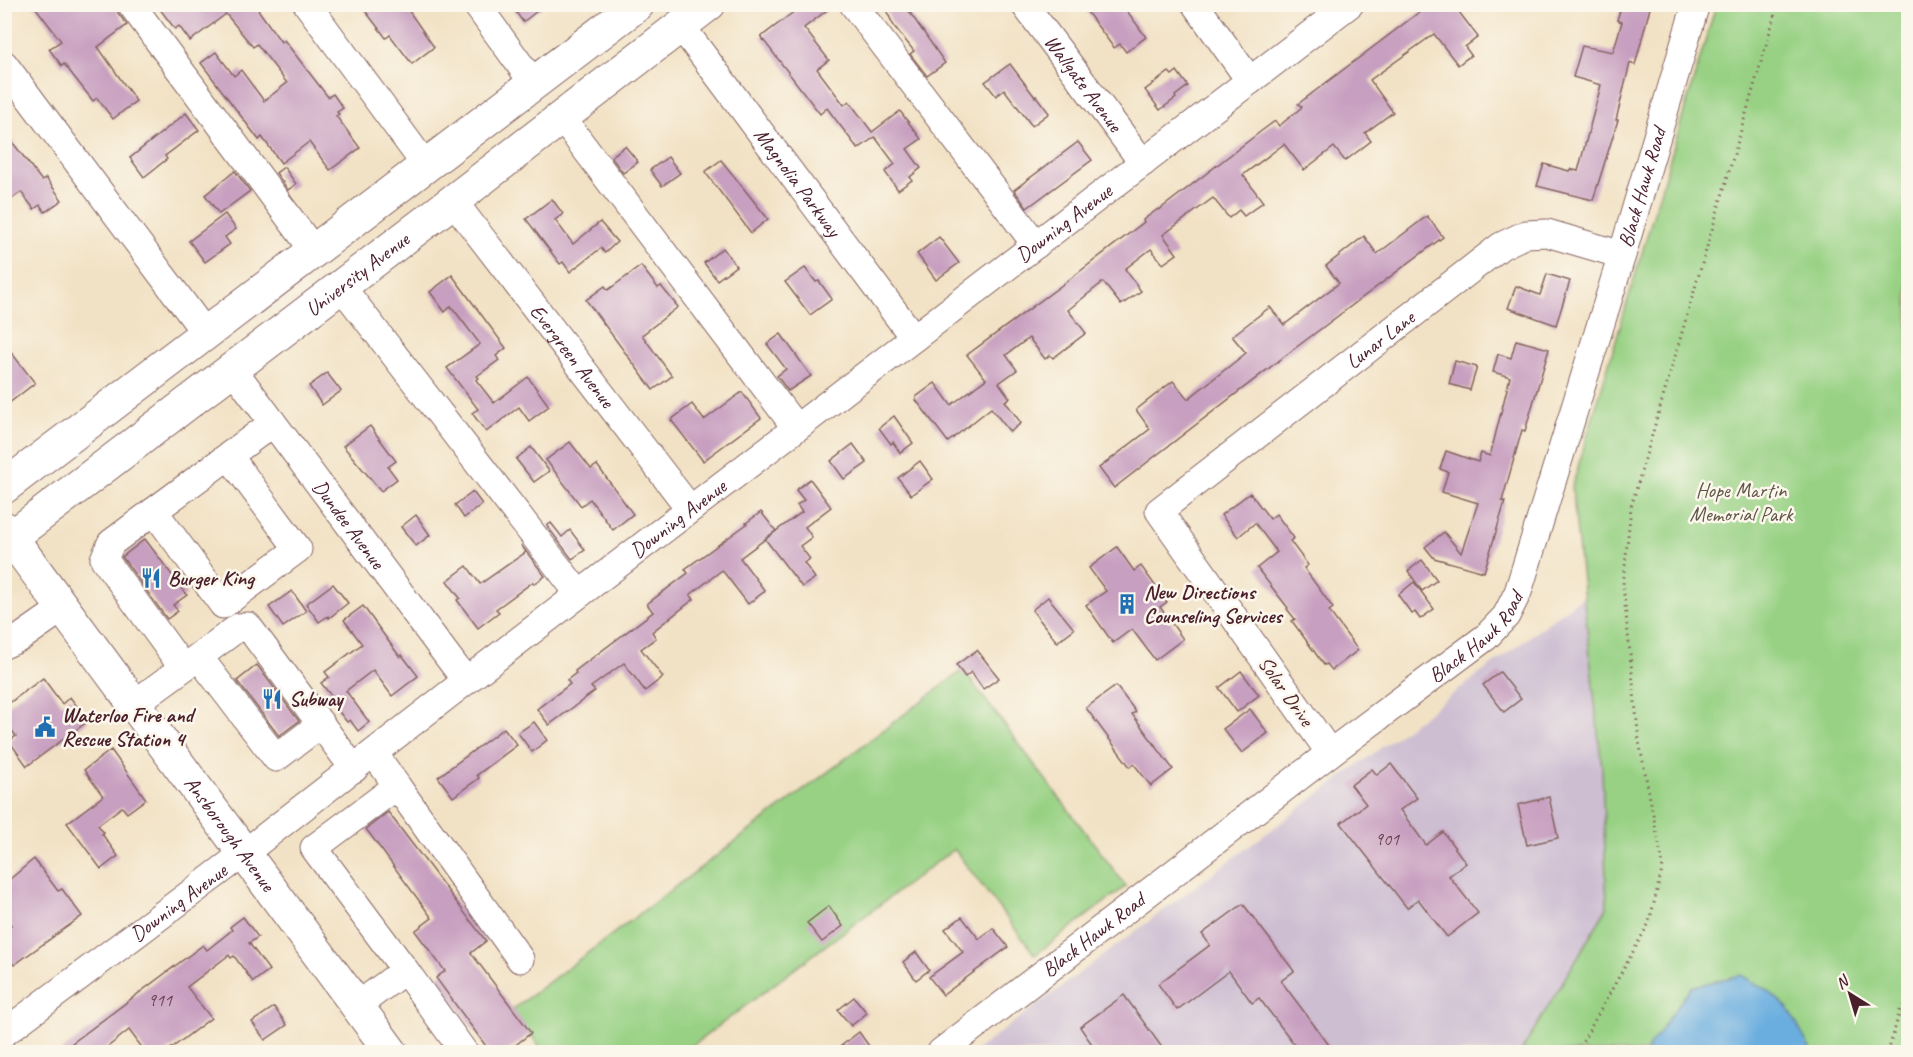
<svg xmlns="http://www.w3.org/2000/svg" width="1913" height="1057" font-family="Caveat,sans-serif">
<rect width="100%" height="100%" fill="#fbf7ec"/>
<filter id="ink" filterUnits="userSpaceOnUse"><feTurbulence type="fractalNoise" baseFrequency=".0167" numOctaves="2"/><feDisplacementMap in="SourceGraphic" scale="12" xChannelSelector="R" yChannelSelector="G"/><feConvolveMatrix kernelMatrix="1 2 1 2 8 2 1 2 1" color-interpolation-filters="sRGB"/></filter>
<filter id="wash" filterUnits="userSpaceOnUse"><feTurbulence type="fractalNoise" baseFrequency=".008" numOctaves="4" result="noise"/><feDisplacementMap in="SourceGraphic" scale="24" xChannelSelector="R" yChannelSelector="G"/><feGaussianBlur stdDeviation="1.35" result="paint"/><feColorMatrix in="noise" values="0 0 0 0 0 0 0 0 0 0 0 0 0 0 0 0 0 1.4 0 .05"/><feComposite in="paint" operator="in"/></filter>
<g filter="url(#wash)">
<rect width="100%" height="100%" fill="#f2e2c5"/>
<!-- industrial -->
<path fill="#cdbed2" d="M1584,596L1602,769L1607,908L1521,1052H974Z"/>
<!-- green -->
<g fill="#98d184" stroke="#717858" stroke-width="1.5">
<path d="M1716,5H1908V1052H1521L1607,908L1602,769L1572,487Z"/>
<path d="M963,670L1126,886L1035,955L954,849L684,1052H544L512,1010Z"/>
</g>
<!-- water -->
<path fill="#6aaedf" stroke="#5a6685" stroke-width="1.5" d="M1741,975L1767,990L1788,1008L1812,1052H1645L1691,987Z"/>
<g id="blocks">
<!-- building -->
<g fill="#c79fc0">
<path d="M33,4H115L118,13L127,25L98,47L136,101L113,119L97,98L93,101L64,64L62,66L49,49L61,41Z"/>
<path d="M156,4H254L281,42L284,40L328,97L333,94L343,108L337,112L339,114L336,116L360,148L330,170L309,142L281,163L262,137L259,140L201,63L216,52L234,76L241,70L264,101L287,83L257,44L253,47L226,14L190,41L179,26L175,29Z"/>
<path d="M360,4H404L434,47L412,64L390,35L386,38Z"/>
<path d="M510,4H546L523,22Z"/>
<path d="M804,4H835L804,28L829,60L817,69L844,105L849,101L872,132L900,111L921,139L907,149L921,168L910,177L912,180L898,190L885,172L895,164L875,137L858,149L827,108L820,114L761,37Z"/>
<path d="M883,4H904L945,63L927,76L910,54L914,51L894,26Z"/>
<path d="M1081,4H1122L1146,37L1126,52L1120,44L1114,48Z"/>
<path d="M1430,4H1453L1478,37L1465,47L1471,55L1458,65L1434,34L1370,80L1393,112L1365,133L1371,141L1345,161L1334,147L1304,170L1284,144L1243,175L1263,202L1244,216L1239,210L1229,218L1213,198L1163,235L1177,254L1163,264L1151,249L1125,269L1141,291L1121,305L1103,282L1068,310L1086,333L1053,358L1050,355L1045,359L1029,338L1006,355L1017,370L999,383L1010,398L1005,401L1021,423L1010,432L991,408L948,442L916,400V397L935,383L951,405L986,379L967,355L1070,279L1144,222L1143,220L1158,209L1159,210L1260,132L1275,121L1279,126L1302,107L1298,104Z"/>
<path d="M1622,4H1651L1635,65L1630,63L1616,120H1618L1593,200L1537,186L1544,164L1569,171L1570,169L1578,171L1601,85L1573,77L1582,46L1613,52L1622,22L1617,20Z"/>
<path d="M1010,64L1035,97L1036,96L1049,113L1032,126L1004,89L996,96L985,82Z"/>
<path d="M1177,71L1188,86L1175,96L1176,98L1160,110L1145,90L1169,72L1172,75Z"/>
<path d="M186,113L199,130L165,156L167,159L144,177L130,158Z"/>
<path d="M4,131L42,181L46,178L62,200L45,212L40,205L34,209L21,192L13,198L4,187Z"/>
<path d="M1078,142L1092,160L1027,208L1014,190Z"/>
<path d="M625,146L638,162L623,173L611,157Z"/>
<path d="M668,157L680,173L662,186L650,170Z"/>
<path d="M721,160L768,219L751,233L705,172Z"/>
<path d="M284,167L296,184L288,190L276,173Z"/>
<path d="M235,171L250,191L219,214L205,195Z"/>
<path d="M552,199L563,214L555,220L573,244L600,222L617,242L605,253L601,248L570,272L563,262L560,264L526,219Z"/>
<path d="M225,214L236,229L225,237L230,244L205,262L189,241Z"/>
<path d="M1427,216L1443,237L1290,352L1114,488L1099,468L1150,429L1136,410L1173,381L1188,399L1246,353L1232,336L1270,307L1284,325L1339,283L1326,266L1364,236L1377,254Z"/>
<path d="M939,237L959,263L936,280L917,254Z"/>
<path d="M723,248L736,266L717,280L704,263Z"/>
<path d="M641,266L658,288L661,286L678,307L642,335L672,376L653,390L586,300L605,286L608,290Z"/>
<path d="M805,268L816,282L819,281L832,299L810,315L785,282Z"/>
<path d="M1547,274L1570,281L1556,325L1508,308L1516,286L1540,295Z"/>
<path d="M452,275L506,348L496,356L499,360L477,376L479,378L476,380L494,403L528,377L549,406L529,421L519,407L486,432L472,413L478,409L447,368L480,344L451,306L445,312L430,292Z"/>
<path d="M781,334L811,376L788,391L777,376L786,369L767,344Z"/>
<path d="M1516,340L1549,349L1525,431L1522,430L1502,501L1505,502L1484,572L1434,558L1425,547L1444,532L1461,553L1478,503L1442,492L1448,472L1440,469L1446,451L1478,462L1481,453L1490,456L1510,377L1493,372L1498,354L1511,358Z"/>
<path d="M4,343L35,383L4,407Z"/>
<path d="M1455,361L1477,367L1470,390L1449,384Z"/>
<path d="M327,373L341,391L322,405L309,386Z"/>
<path d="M742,392L761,418L703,461L671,420L692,404L704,420Z"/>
<path d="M894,416L913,443L900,453L893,442L891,444L879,428Z"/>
<path d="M370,426L396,461L388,467L397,479L381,491L343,446Z"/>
<path d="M570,442L591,469L597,465L633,514L613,530L590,499L581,506L546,460Z"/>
<path d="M853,444L867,463L844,479L831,461Z"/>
<path d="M531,447L549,471L534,482L516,459Z"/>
<path d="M920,461L933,479L911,495L898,478Z"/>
<path d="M810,479L831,507L805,527L812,537L800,546L810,559L804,563L815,578L802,587L765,539L802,512L797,505L804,500L796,490Z"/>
<path d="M473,492L482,504L464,518L455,505Z"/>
<path d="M1250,493L1270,519L1276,514L1294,538L1290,541L1308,565L1304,568L1333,608L1329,611L1358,650L1332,670L1327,664L1324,665L1292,621L1295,619L1287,609L1288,608L1257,568L1277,552L1255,523L1238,537L1221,515Z"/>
<path d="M761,512L776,531L740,558L765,591L748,604L722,570L690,595L694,599L652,632L656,638L641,649L663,677L645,691L624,663L591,687L595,691L549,725L537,709L570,684L567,680L576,673L575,671L653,612L647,604L688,573L685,569L747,524L746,523Z"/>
<path d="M416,515L430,535L416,546L401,527Z"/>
<path d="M551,523L562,537L570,530L585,550L572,559L547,526Z"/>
<path d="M145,539L187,595L173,605L178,611L167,619L122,557Z"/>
<path d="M521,545L545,576L534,584L533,582L496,609L499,612L478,628L457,600L460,598L447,581L467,566L480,584L526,552Z"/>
<path d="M1117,547L1134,571L1141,566L1167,602L1160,607L1183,639L1155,660L1132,629L1113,643L1086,605L1106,591L1089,568Z"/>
<path d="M1422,560L1437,580L1422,591L1408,571Z"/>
<path d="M1414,582L1434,609L1420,619L1415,612L1412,614L1398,595Z"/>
<path d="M333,584L348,603L329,618L328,616L319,622L306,604Z"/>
<path d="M292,591L306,611L283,627L269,607Z"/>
<path d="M1048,597L1074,629L1057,642L1032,610Z"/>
<path d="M363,606L400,657L402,655L418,676L392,696L373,670L346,691L369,722L358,731L350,720L347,722L336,708L339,706L321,683L329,677L325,672L362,644L344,620Z"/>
<path d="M977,650L999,678L983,689L971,672L965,677L956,665Z"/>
<path d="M257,665L299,721L279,736L237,681Z"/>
<path d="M1241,671L1259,695L1237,712L1219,688Z"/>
<path d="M1500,672L1521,699L1504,712L1483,685Z"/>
<path d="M43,678L62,704L70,697L88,721L27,766L9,741L16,736L4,720V707Z"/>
<path d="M1116,686L1136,712L1132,714L1173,769L1151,786L1134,764L1130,767L1086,708Z"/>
<path d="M1250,709L1268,733L1242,753L1223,729Z"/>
<path d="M534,722L547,740L532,752L518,733Z"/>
<path d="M504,728L517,745L477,775L479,778L453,797L438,777Z"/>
<path d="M111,750L146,799L127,813L122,807L98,825L104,833L102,834L118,856L101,869L67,823L103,796L84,770Z"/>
<path d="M1391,764L1417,798L1400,810L1426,845L1443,832L1466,863L1449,876L1478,913L1447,937L1418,899L1407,908L1341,823L1366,804L1351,785L1372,769L1377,775Z"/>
<path d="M1549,797L1558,838L1527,845L1518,805Z"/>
<path d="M388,812L486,941L471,953L531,1033L505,1053H491L436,978L445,971L415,931L432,918L366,829Z"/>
<path d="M34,859L58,891L62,889L82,916L14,965L4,953V930L11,925L4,917V884Z"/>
<path d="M1243,904L1294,971L1281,981L1335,1053H1301L1259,998L1252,1003L1229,971L1177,1010L1158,984L1210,945L1202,934Z"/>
<path d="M829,906L843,926L822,942L807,923Z"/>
<path d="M243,917L258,937L249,943L269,970L253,982L234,956L231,958L229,955L187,987L211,1018L165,1053H146L129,1030L100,1053H59L203,945L207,950L232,930L230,927Z"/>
<path d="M962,917L979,939L993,928L1008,947L943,995L929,977L963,952L945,929Z"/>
<path d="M916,952L929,970L916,980L903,962Z"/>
<path d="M1124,995L1166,1053H1098L1080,1027Z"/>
<path d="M854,997L867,1013L851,1026L838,1010Z"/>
<path d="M274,1007L287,1025L265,1040L252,1022Z"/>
<path d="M859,1032L874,1053H832Z"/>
</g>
</g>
</g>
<g filter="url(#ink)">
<use href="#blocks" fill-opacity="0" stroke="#856361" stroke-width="1.5"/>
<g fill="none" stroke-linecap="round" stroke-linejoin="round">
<!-- minor casing -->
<g stroke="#856361" stroke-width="29">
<g id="minor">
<path d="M131,4L314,251"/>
<path d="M307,4L426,166"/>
<path d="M476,4L534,84"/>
<path d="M853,4L1036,245"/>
<path id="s1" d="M1024,4L1143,163"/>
<path d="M1195,4L1250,81"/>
<path id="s2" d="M681,26L914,338"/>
<path d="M4,64L206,334"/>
<path d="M562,118L796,428"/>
<path id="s3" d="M454,202L690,509"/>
<path d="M341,286L579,594"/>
<path id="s4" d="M232,368L466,681"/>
<path d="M229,456L298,549L223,605L154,511L273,423"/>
<path d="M154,511L111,543L104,559L183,668"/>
<path d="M4,645L20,638L63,608"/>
<path d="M199,657L276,758L321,724"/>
<path d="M134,704L239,627L248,626L354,769"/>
<path id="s5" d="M1330,753L1159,511L1501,246L1526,234L1547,233L1622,255"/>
<path d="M397,786L520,959"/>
<path d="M405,970L464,1052"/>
<path d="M357,1006L405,970L314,848L397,786L374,753"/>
<path id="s6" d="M4,1033L243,854L466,681L1350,4"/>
<path id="s7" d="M941,1052L1330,753L1486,637L1506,616L1518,592L1622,255L1696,4"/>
</g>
</g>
<!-- major casing -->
<g stroke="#856361" stroke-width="35">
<g id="major">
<path d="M4,487L638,4"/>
<path id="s8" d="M4,528L391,1052"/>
<path id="s9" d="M4,543C240,364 475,185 709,4"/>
</g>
</g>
<!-- path -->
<g stroke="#856361" stroke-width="3" stroke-dasharray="1.5 4.5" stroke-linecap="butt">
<path d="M1577,1052L1649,923L1663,866L1639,741L1623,585L1631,507L1778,4"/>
<path d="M1888,1052L1900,1011L1908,1000"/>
</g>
<!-- minor -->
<use href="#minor" stroke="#fff" stroke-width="27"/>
<!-- major -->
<use href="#major" stroke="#fff" stroke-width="33"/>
</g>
</g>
<!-- icons -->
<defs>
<g id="restaurant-bare" transform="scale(1.62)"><path d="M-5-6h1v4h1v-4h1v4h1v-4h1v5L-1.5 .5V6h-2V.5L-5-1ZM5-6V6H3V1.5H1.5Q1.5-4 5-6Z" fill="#1f6fb2" stroke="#fbf7ec" stroke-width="2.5" paint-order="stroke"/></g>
<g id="building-bare" transform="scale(1.62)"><path d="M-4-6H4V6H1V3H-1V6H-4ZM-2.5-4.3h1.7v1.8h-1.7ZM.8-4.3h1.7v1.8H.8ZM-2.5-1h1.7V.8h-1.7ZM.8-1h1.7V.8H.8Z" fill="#1f6fb2" stroke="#fbf7ec" stroke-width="2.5" paint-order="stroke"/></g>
<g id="civic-bare" transform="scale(1.62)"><path d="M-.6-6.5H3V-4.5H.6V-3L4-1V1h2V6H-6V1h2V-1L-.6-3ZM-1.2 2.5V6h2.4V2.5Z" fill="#1f6fb2" stroke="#fbf7ec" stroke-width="2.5" paint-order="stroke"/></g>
</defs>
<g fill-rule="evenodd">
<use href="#restaurant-bare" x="151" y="578"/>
<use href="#building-bare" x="1127" y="604"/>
<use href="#restaurant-bare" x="272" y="699"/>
<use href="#civic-bare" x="45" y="727"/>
</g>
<g text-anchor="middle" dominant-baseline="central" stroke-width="5" stroke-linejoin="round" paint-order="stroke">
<!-- number labels -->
<g font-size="18" fill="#693f50">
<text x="1387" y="839">901</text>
<text x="160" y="1000">911</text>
</g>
<!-- street labels -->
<g font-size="21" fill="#4a1f2b" stroke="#fbf7ec">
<text stroke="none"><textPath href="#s1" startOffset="99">Wallgate Avenue</textPath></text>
<text stroke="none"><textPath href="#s2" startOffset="195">Magnolia Parkway</textPath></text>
<text stroke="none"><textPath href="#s7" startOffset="1164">Black Hawk Road</textPath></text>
<text stroke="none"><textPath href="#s6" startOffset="1334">Downing Avenue</textPath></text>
<text stroke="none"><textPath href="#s9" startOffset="444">University Avenue</textPath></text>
<text stroke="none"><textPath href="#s5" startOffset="576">Lunar Lane</textPath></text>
<text stroke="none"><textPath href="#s3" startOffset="194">Evergreen Avenue</textPath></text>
<text stroke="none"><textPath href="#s6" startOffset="848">Downing Avenue</textPath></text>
<text stroke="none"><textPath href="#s4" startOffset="195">Dundee Avenue</textPath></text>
<text stroke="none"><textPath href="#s7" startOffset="678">Black Hawk Road</textPath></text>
<text transform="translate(1286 691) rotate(55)">Solar Drive</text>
<text stroke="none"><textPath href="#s8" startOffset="380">Ansborough Avenue</textPath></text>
<text stroke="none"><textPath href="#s6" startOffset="218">Downing Avenue</textPath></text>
<text stroke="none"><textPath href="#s7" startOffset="192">Black Hawk Road</textPath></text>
</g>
<!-- park labels -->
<g font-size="21" fill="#615446" stroke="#fbf7ec">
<text x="1741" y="490">Hope Martin<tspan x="1741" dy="24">Memorial Park</tspan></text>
</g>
<!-- poi labels -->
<g font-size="21" font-weight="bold" fill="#4a1f2b" stroke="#fbf7ec" text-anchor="start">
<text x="168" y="578">Burger King</text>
<text x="1144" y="592">New Directions<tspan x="1144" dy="24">Counseling Services</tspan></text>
<text x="289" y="699">Subway</text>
<text x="62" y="715">Waterloo Fire and<tspan x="62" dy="24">Rescue Station 4</tspan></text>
</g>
</g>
<!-- margin -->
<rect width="1913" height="1057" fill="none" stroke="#fbf7ec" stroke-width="24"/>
<!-- north arrow -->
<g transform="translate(1850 994) rotate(323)" stroke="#fbf7ec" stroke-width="4.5" paint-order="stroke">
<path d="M0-4.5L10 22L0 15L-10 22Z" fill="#4a1f2b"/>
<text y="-9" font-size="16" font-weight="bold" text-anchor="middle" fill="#4a1f2b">N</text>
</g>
</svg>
